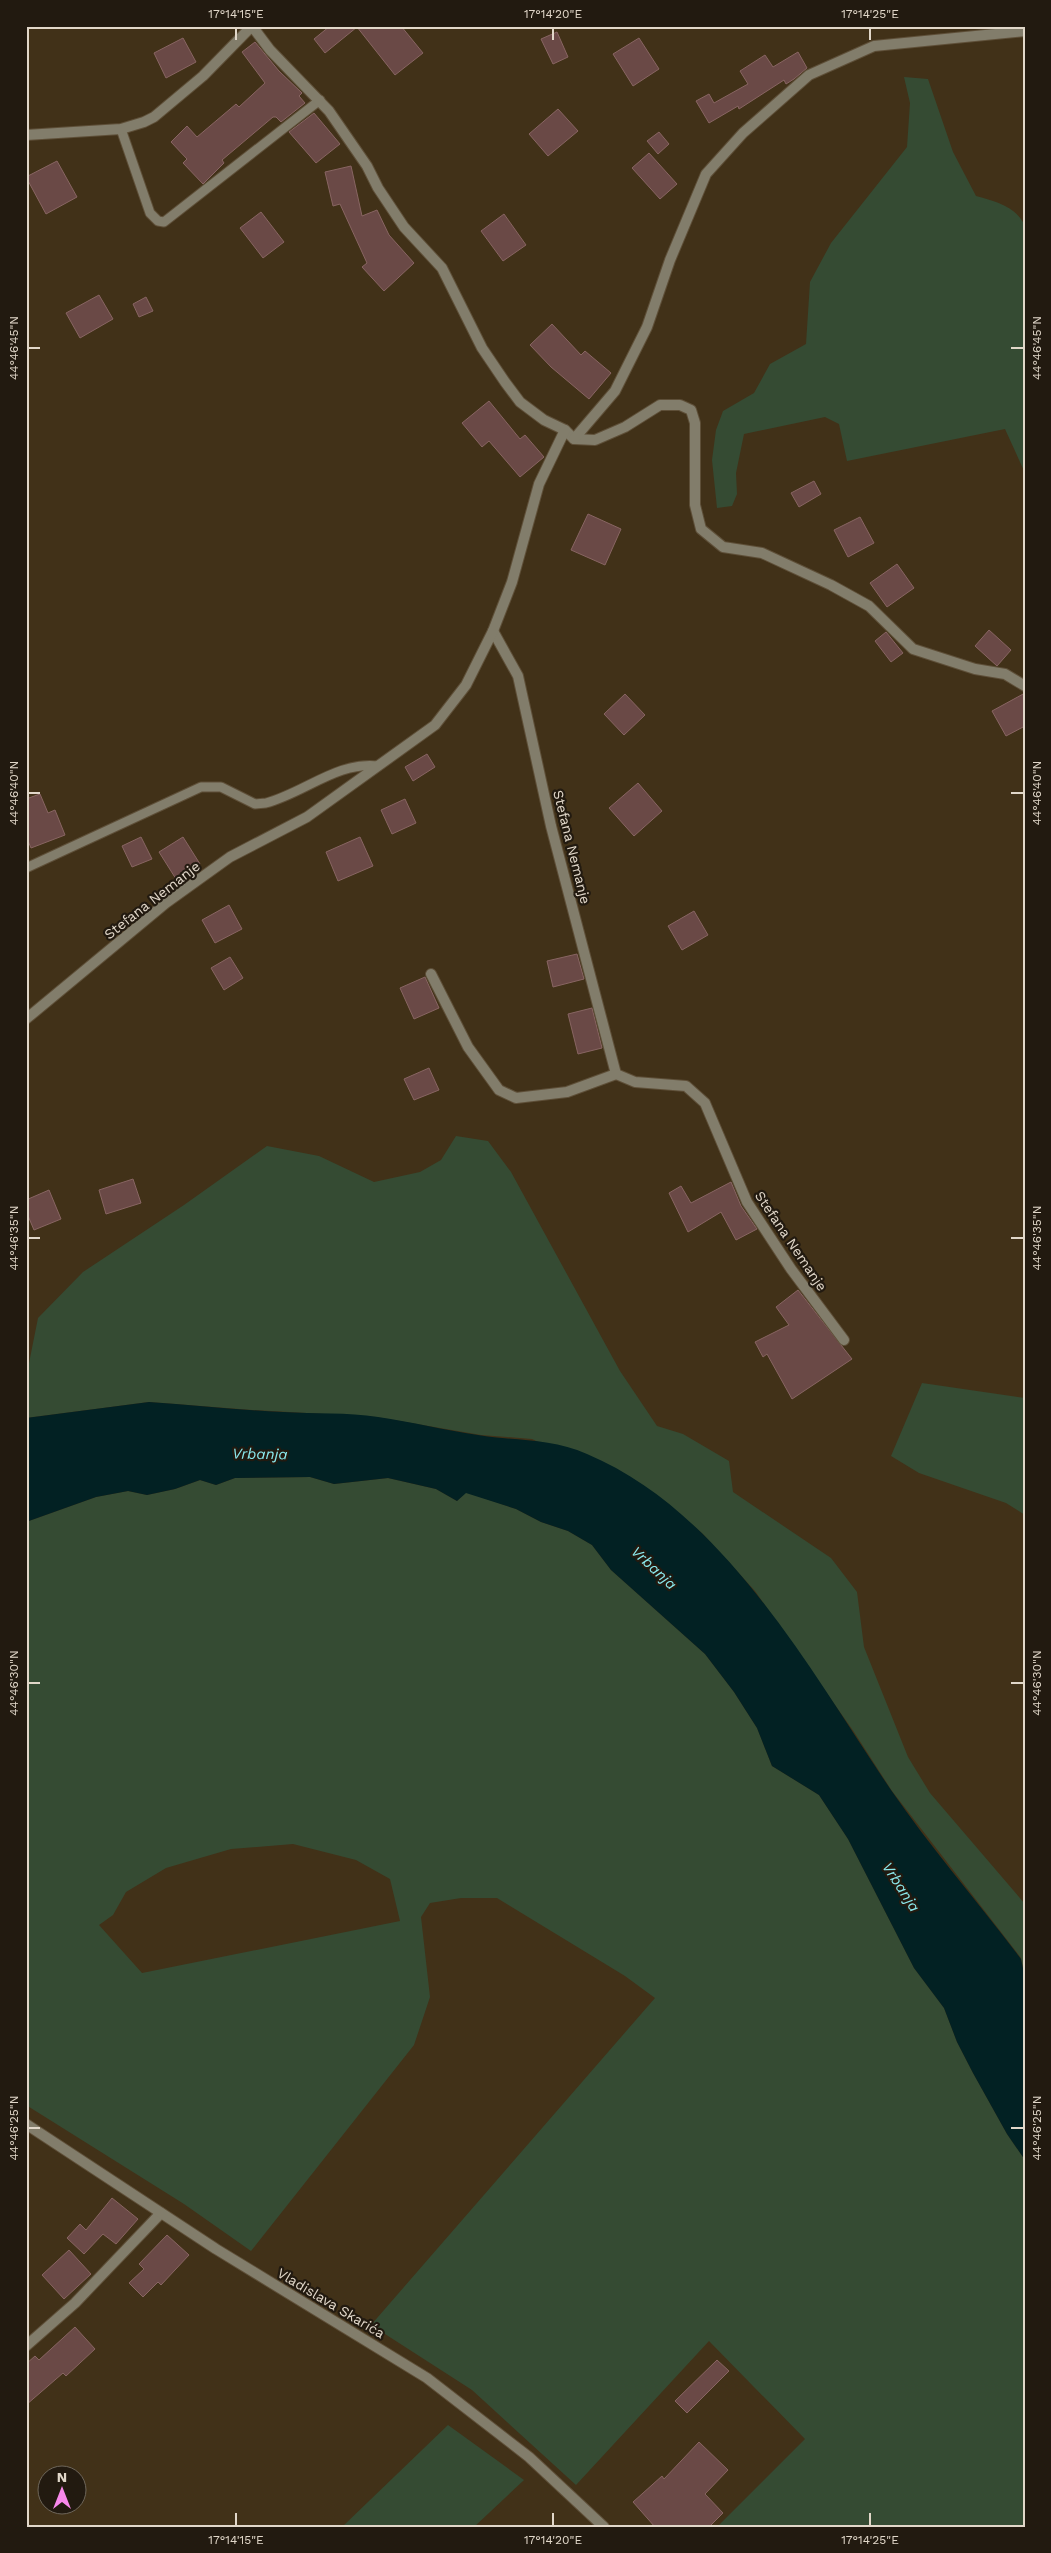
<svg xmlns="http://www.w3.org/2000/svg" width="1051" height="2553" font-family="'Work Sans',sans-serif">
<rect width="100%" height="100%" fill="#413118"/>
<!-- green -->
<g fill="#354b33" fill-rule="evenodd">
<path d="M904,77L928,79L953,152L976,196C995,201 1017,207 1025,226V473L1005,429L847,461L839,424L825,417L744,434L736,473L737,494L732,506L717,508L712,460L716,430L723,411L754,393L770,364L806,344L810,282L831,243L907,147L910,103Z"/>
<path d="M456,1136L488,1141L511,1172L620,1371L657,1426L683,1434L729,1461L733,1492L831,1558L857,1592L864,1647L908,1757L930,1793L1025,1904V1978L1021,1958L892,1791L854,1732L755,1591L703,1534L663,1500L532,1439L481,1435L376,1417L252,1410L149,1402L26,1418V1378L38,1318L83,1272L184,1205L267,1146L319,1156L374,1182L420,1172L441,1160Z"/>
<path d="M922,1383L1025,1398V1515L1006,1503L919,1473L891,1456Z"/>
<path d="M310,1477L334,1484L388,1478L436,1489L457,1501L466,1492L516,1509L541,1522L568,1531L592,1545L611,1570L705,1654L734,1692L757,1728L772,1766L819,1795L848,1839L914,1968L944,2008L957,2042L973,2073L1007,2134L1025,2160V2527H717L805,2439L709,2341L576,2485L472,2390L371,2325L655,1998L625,1976L497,1898H461L430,1903L421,1917L430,1997L414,2045L251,2251L184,2204L26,2105V1522L96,1497L128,1491L147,1495L175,1489L200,1480L216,1485L235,1478ZM293,1844L356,1860L390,1879L400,1921L142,1973L99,1925L113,1915L126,1892L166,1868L231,1849Z"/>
<path d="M448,2425L524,2480L474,2527H342Z"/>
</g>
<!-- water -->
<path fill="#022123" d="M149,1402C194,1405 238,1410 283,1412C315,1414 347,1412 378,1417C412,1422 444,1430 478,1435C515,1441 551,1438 587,1454C725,1512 811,1672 891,1790C931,1848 978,1902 1021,1959L1025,1978V2160L1007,2134L973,2073L957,2042L944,2008L914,1968L848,1839L819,1795L772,1766L757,1728L734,1692L705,1654L611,1570L592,1545L568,1531L541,1522L516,1509L466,1493L457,1501L436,1489L388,1478L334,1484L310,1477L235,1478L216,1485L200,1480L175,1489L147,1495L128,1491L96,1497L26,1522V1418Z"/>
<!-- building -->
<g fill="#6a4946" stroke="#886562">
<path d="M330,26H401L423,53L395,75L357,27L325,53L314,39Z"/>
<path d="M557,32L568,57L553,64L541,39Z"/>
<path d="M183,38L196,62L166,78L154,53Z"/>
<path d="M639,38L659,69L633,86L613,54Z"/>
<path d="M255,42L279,71L302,93L299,96L305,103L281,122L276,117H273L222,160L224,163L203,184L183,163L187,159L171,142L187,126L197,137L236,104L239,107L265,83L242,52Z"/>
<path d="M798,52L807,68L794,79L786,84L784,80L739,109L738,106L709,123L696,101L709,94L714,103L748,84L740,71L765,55L773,67Z"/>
<path d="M558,109L578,131L548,156L529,134Z"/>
<path d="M314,113L340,144L316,163L289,132Z"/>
<path d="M659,132L669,144L658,154L647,141Z"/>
<path d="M649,153L677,184L660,199L632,168Z"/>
<path d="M57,161L77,197L46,214L26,177Z"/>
<path d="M351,166L362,216L377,210L389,235L414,263L384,291L362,267L367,263L340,204L333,206L325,172Z"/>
<path d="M261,212L284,242L263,258L240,228Z"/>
<path d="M504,214L526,245L503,261L481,231Z"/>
<path d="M99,295L113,319L80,338L66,313Z"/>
<path d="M146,297L153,311L139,317L133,304Z"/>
<path d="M552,324L581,355L585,351L611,373L589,399L551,367L530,345Z"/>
<path d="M489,401L520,439L525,435L544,457L520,477L489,441L482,447L462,423Z"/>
<path d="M814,481L821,494L799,507L791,493Z"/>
<path d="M588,514L621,529L605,565L571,550Z"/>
<path d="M860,517L874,543L848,557L834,530Z"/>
<path d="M897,564L914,588L887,607L870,583Z"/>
<path d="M989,630L1011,650L997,666L975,646Z"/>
<path d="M886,632L903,653L891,662L875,641Z"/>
<path d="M1025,693V726L1006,736L992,711Z"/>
<path d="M625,694L645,715L624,735L604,714Z"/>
<path d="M427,754L435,767L413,781L405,767Z"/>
<path d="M638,783L662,811L634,836L609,808Z"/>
<path d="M40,794L48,813L55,810L65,835L31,848L26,836V799Z"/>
<path d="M405,799L416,823L392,834L381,810Z"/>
<path d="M141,837L152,859L132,867L122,846Z"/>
<path d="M183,837L200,864L176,879L159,852Z"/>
<path d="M360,837L373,866L338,881L326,852Z"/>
<path d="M229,905L242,929L215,943L202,920Z"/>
<path d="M694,911L708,935L682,950L668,926Z"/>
<path d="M577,954L584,979L553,987L547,961Z"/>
<path d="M230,957L243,978L224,990L211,968Z"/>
<path d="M425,977L439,1008L414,1019L400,988Z"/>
<path d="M592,1008L602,1048L578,1054L568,1014Z"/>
<path d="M429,1068L439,1090L414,1100L404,1079Z"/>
<path d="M133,1179L141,1203L106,1214L99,1190Z"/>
<path d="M731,1182L741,1206L757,1229L736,1240L721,1212L688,1232L669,1193L681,1186L691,1203Z"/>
<path d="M49,1190L61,1219L34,1230L26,1211V1200Z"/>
<path d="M798,1290L852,1359L792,1399L767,1354L763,1357L755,1342L789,1325L776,1307Z"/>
<path d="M112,2198L138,2219L116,2244L103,2234L84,2254L67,2238L80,2224L86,2230Z"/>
<path d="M167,2235L189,2255L161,2285L158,2282L143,2297L129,2283L144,2269L139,2264Z"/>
<path d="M69,2250L91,2274L64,2299L42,2275Z"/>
<path d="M75,2327L95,2349L66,2376L63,2373L26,2405V2364L35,2356L39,2360Z"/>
<path d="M717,2360L729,2371L687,2413L675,2401Z"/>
<path d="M699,2442L728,2470L705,2494L723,2513L709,2527H655L633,2502L662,2476L664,2479Z"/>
</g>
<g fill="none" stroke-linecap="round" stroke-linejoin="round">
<!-- service casing -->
<g stroke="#5e4f38" stroke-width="11">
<g id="service">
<path d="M121,129L150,213L158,221L164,222L320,100"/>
<path d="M26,868L201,787H221L255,804L266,803C304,793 338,761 378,766"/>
</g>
</g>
<!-- minor casing -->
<g stroke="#5e4f38" stroke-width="12">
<g id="minor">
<path d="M26,135L121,129L144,122L154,117L203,76L252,26L270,50L329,111L367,166L378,188L404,227L442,268L482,348L505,382L520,402L544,420L565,430L574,439L595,440L625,427L660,405H680L691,410L695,423V505L701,529L723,547L762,553L831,585L869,606L913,649L975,669L1005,674L1025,686"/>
<path d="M574,439L615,391L647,327L670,260L706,174L743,133L809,75L874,46L1025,31"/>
<path d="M493,631L518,676L551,826L616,1074L635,1082L686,1086L705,1103L747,1202L791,1269L844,1340"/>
<path d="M431,974L468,1047L499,1090L516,1098L567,1092L616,1074"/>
<path d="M26,1019L166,903L230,857L307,817L435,725L466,685L493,631L512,582L539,484L565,430"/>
<path d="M26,2346L75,2303L161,2213"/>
</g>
</g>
<!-- tertiary casing -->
<g stroke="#5e4f38" stroke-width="12">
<path id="tertiary" d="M26,2124L216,2249L427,2378L529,2457L604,2527"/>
</g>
<!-- service -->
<use href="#service" stroke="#827d6b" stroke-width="9"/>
<!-- minor -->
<use href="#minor" stroke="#827d6b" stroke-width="10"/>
<!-- tertiary -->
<use href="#tertiary" stroke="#827d6b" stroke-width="10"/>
</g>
<!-- ticks -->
<path fill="none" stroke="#e1d7c9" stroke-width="2" d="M236,28V40M553,28V40M870,28V40M28,348H40M1011,348H1024M28,793H40M1011,793H1024M28,1238H40M1011,1238H1024M28,1683H40M1011,1683H1024M28,2128H40M1011,2128H1024M236,2513V2526M553,2513V2526M870,2513V2526"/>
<g text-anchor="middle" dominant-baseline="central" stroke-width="4.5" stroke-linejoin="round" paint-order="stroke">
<!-- street labels -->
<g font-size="14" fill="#e1d7c9" stroke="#221a10">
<text transform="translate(572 847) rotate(76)">Stefana Nemanje</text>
<text transform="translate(152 900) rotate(-38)">Stefana Nemanje</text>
<text transform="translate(791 1241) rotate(56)">Stefana Nemanje</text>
<text transform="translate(331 2303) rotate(31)">Vladislava Skarića</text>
</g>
<!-- water labels -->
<g font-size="15" font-style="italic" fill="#8beaee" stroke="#221a10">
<text transform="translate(260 1454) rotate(1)">Vrbanja</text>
<text transform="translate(654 1568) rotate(43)">Vrbanja</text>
<text transform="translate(901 1887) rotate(57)">Vrbanja</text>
</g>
</g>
<!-- border -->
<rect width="1051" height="2553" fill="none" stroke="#221a10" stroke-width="55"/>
<!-- north arrow -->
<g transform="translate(62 2490)"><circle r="24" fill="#221a10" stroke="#6e665a"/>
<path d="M0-4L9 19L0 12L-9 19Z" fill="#f888eb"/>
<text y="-8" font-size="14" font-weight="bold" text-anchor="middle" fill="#e1d7c9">N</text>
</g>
<rect x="28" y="28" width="996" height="2498" fill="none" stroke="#e1d7c9" stroke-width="2"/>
<g font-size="12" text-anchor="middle" fill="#e1d7c9">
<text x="236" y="18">17°14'15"E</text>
<text x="553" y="18">17°14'20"E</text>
<text x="870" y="18">17°14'25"E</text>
<text transform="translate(14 348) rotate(-90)" y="4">44°46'45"N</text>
<text transform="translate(1037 348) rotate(-90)" y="4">44°46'45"N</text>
<text transform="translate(14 793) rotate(-90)" y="4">44°46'40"N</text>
<text transform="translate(1037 793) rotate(-90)" y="4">44°46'40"N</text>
<text transform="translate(14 1238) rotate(-90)" y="4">44°46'35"N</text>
<text transform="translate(1037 1238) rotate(-90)" y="4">44°46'35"N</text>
<text transform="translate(14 1683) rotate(-90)" y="4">44°46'30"N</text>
<text transform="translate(1037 1683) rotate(-90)" y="4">44°46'30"N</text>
<text transform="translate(14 2128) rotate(-90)" y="4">44°46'25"N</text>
<text transform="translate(1037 2128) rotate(-90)" y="4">44°46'25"N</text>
<text x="236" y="2544">17°14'15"E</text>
<text x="553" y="2544">17°14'20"E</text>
<text x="870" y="2544">17°14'25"E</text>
</g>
</svg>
